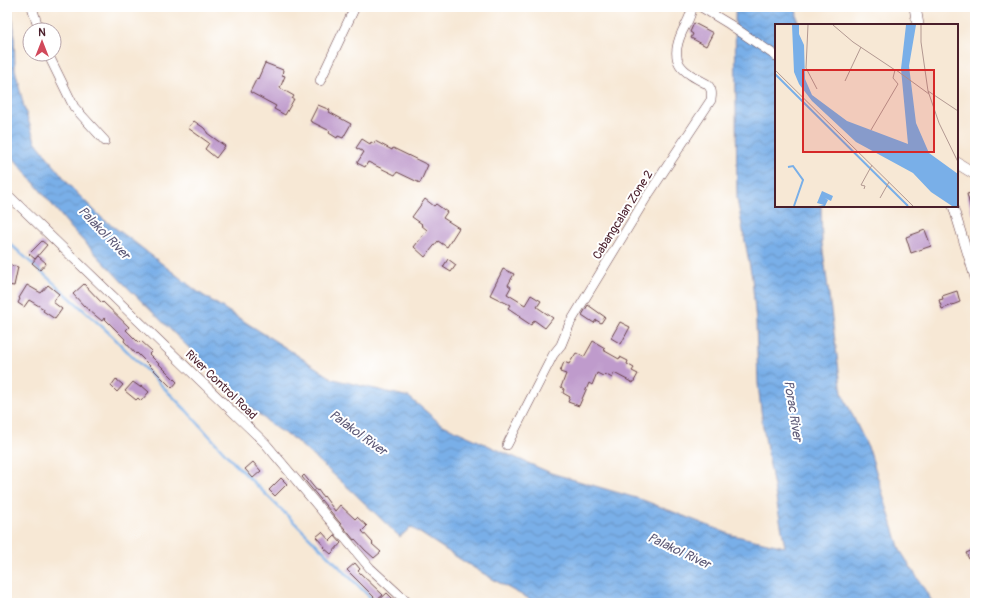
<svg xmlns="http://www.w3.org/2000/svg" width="982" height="610" font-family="Pangolin,sans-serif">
<defs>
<pattern id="water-waves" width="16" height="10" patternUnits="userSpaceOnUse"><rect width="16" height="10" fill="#79afe8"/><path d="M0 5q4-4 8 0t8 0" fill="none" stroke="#658ebc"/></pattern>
</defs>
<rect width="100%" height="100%" fill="#fff"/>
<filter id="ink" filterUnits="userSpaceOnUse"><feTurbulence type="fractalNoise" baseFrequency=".025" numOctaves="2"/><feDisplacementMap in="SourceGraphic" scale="8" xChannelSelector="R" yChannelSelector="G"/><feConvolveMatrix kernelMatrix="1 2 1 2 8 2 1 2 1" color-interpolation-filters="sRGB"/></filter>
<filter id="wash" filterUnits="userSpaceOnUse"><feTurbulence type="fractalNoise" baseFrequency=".012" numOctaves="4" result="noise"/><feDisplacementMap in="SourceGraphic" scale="16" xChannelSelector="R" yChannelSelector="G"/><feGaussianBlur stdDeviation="0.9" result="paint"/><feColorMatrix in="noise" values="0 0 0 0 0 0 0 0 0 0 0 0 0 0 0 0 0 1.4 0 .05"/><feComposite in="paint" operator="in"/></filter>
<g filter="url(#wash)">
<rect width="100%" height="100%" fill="#f7e8d5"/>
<!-- water -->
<path fill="url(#water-waves)" stroke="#62678a" d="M7,7H11L14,29L15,69L24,107L35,141L71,187L103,219L133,241L198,292L294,353L333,379L409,397L441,424L507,454L551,473L643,500L732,535L785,547L763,427L758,384L756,322L752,278L737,199L735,7H796L798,25H776V206H821L822,243L842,393L870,452L900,550L933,603H538C493,582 452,554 411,527L400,537L353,492L294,439L277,429L245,403L127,287L72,229L7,150Z"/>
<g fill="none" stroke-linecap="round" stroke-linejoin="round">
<!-- stream -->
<path stroke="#79afe8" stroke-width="2.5" d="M7,241L107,331L186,410L233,462L376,603"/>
</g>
<g id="blocks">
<!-- building -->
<g fill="#bf9bcc">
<path d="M694,23L713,33L706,46L691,38L693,34L690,32Z"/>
<path d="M265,63L283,70L282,75L285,76L280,88L294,96L292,99H294L285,115L274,109L276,106L250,92L257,78L258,79Z"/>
<path d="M318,105L330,110L329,112L351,124L343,138L338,136L337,138L329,133L330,131L310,121Z"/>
<path d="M194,121L204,128L207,132V133L225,146L216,158L205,149L209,143L188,128Z"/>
<path d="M362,139L370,144L371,142L374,144L375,141L392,150L393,148L428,165L420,183L397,172L395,175L368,162L365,167L357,163L364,152L356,148Z"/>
<path d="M975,192V214H972L967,194Z"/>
<path d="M425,199L434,206L436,204L447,212L443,218L459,228L447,247L438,241L425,257L414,247L427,230L421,225L422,224L412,217Z"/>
<path d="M925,230L931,246L911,253L906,237Z"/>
<path d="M42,241L47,245L35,259L29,254Z"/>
<path d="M38,256L46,263L40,270L32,263Z"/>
<path d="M448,259L456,265L451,272L443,267Z"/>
<path d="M7,264L18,267L14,286L7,285Z"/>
<path d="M503,269L514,274L508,285L511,287L507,294L525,305L531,295L541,301L537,307L553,318L545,328L534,320L531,325L519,317L520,316L508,308L510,305L490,295Z"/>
<path d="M84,284L102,303L103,302L129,327L126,330L139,343L141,341L152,351L149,354L177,382L172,388L137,353L136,354L124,341L125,339L104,318L102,321L84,306L73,294Z"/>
<path d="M27,285L41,293L48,285L59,294L53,302L62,309L55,319L43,311L44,309L29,300L24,307L18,303L20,299L19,298Z"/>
<path d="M957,291L960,302L942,309L939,300L943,299L942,296Z"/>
<path d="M588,305L605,317L601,323L596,320L594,323L582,315Z"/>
<path d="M620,322L630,327L621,344L611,338Z"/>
<path d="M593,341L605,348L603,350L619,359L620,357L628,361L627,364L634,368L632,371L638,374L633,383L614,373L612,378L605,374L603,376L597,373L592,385L589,383L579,406L568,402L570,397L563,393L564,389L561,387L566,374L560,372L564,362L569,364L576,353L584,357Z"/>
<path d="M116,379L123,385L117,392L111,386Z"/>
<path d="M133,382L140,387L141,385L149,392L141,401L138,398L136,400L125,391Z"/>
<path d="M253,462L261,471L253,478L245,469Z"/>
<path d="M304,475L317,491L318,490L323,497L324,496L335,511L340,505L355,519L357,517L367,526L362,531L373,543L372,544L381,552L374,558L365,550L355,539L354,540L302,477Z"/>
<path d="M281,478L287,484L275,496L269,490Z"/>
<path d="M322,532L330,541L335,536L341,543L331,554L324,548L325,547L316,537Z"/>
<path d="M975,549V558L970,561L966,553Z"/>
<path d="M355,563L360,569L358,571L383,595L377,600L347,570Z"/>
<path d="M387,593L397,603H376Z"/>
</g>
</g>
</g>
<g filter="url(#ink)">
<use href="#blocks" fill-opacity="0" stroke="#643d44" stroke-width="1"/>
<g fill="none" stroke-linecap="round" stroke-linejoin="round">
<!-- minor casing -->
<g stroke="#643d44" stroke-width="10">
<g id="minor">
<path d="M32,7L39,30"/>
<path d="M701,7L729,24L776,56"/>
<path d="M48,54L74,107L105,141"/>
<path d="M320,81L355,7"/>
<path d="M7,194L265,443L370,568L408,603"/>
<path d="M953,206L975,278"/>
<path d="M507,445L553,355L561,345L570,323L646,198L711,100C712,93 712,89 707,84C682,71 668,63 682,32C686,23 691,18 692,7"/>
</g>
</g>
<!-- tertiary casing -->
<g stroke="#643d44" stroke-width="12">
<g id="tertiary">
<path d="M915,7L918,25"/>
<path d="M957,163L975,174"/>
</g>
</g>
<!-- minor -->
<use href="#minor" stroke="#fff" stroke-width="9"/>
<!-- tertiary -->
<use href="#tertiary" stroke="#fff" stroke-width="11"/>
</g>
</g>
<g text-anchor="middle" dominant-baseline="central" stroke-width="4" stroke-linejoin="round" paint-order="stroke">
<!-- street labels -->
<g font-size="12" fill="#4a1f2b" stroke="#fff">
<text transform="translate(623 215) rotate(-58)">Cabangcalan Zone 2</text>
<text transform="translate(221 385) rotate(44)">River Control Road</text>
</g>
<!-- water labels -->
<g font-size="13" font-style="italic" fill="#5d5977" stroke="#fff">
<text transform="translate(104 233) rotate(46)">Palakol River</text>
<text transform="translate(793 411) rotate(81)">Porac River</text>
<text transform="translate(358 433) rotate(36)">Palakol River</text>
<text transform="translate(679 551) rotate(25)">Palakol River</text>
</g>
</g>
<!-- overview -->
<g transform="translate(775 24)">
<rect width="183" height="183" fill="#f7e8d5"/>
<path d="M17,1H24V10L29,21L30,55L37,71L72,97L133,120L126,45L131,1H141L134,42L141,99L154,129L183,150V182H177L156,168L138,149L81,118L37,77L24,60L19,48ZM47,167L58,172L56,177L50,174L53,176L50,182H43L49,181L42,179Z" fill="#79afe8"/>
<path fill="none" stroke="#79afe8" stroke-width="2" d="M0,50L133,182M13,143L18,142L28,156L19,182"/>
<path fill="none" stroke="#b29891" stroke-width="1" d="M33,1L31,44L42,65M58,1L78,18L120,46L118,54L123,60L96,106M146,1V18L153,67L183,87M0,46L138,182M121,46L154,70M70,57L86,23M153,67L164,99L183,138M89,165L90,162L86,161L97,141M105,174L114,158"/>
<path fill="#d62828" fill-opacity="0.15" stroke="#d62828" stroke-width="2" d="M28,46H159V128H28Z"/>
<rect width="183" height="183" fill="none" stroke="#4a1f2b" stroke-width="2"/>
</g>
<!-- margin -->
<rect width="982" height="610" fill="none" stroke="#fff" stroke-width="24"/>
<!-- north arrow -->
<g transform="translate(42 42)"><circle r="19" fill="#ffffff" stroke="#b7a5aa"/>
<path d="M0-3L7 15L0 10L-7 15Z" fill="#d1495b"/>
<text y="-6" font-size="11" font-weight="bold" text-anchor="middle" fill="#4a1f2b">N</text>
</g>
</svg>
